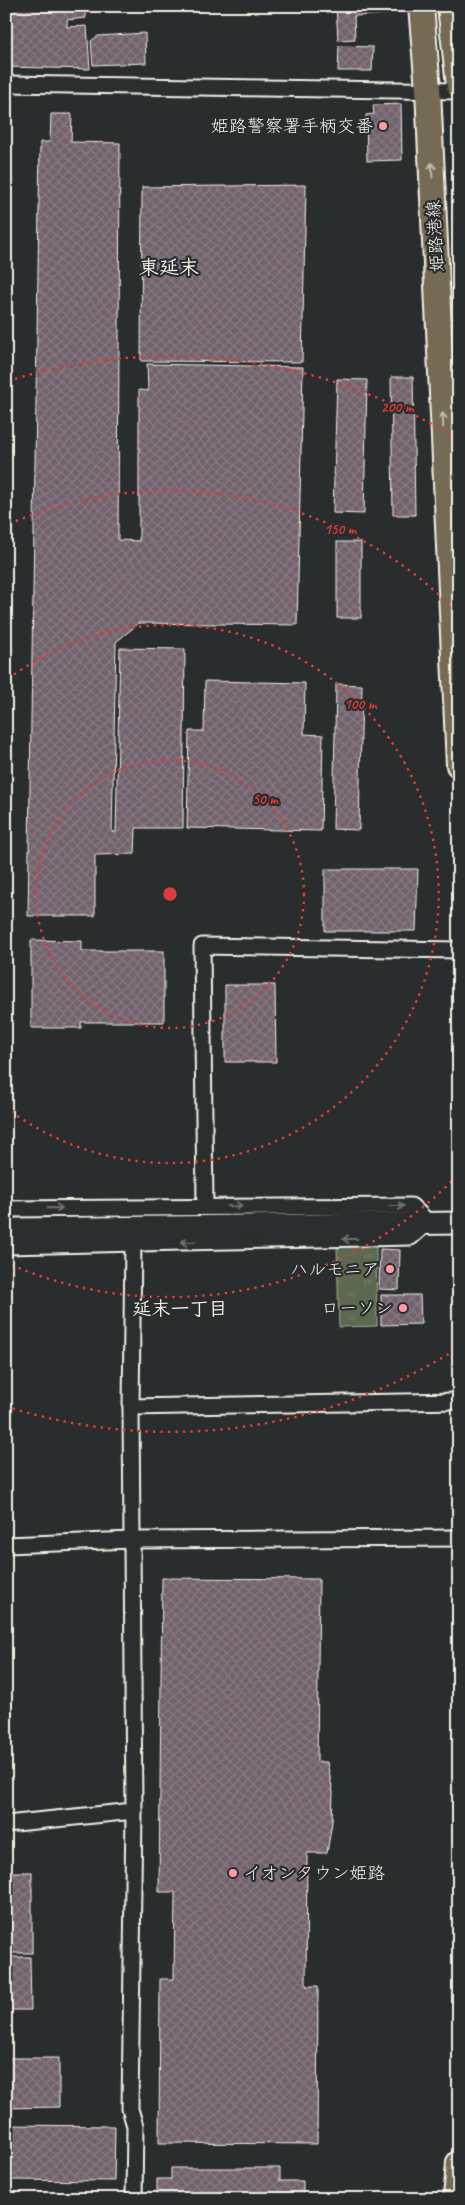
<svg xmlns="http://www.w3.org/2000/svg" width="465" height="2205" font-family="Caveat,'Klee One',sans-serif">
<defs>
<pattern id="grass-tufts" width="24" height="20" patternUnits="userSpaceOnUse" patternTransform="scale(1.25)"><rect width="24" height="20" fill="#5b6850"/><path d="M3 7l-1-3M5 7V3M7 7l1-3M15 17l-1-3M17 17v-4M19 17l1-3" fill="none" stroke="#737e69"/></pattern>
<pattern id="building-cross-hatch" width="8" height="8" patternUnits="userSpaceOnUse" patternTransform="scale(1.25)"><rect width="8" height="8" fill="#72626d"/><path d="M0 0l8 8M0 8l8-8" fill="none" stroke="#877982"/></pattern>
</defs>
<rect width="100%" height="100%" fill="#2a2d2e"/>
<filter id="ink" filterUnits="userSpaceOnUse"><feTurbulence type="fractalNoise" baseFrequency=".02" numOctaves="2"/><feDisplacementMap in="SourceGraphic" scale="10" xChannelSelector="R" yChannelSelector="G"/><feConvolveMatrix kernelMatrix="1 2 1 2 8 2 1 2 1" color-interpolation-filters="sRGB"/></filter>
<g filter="url(#ink)">
<!-- grass -->
<path fill="url(#grass-tufts)" stroke="#a8ac9c" d="M376,1246L377,1326L339,1327L337,1247Z"/>
<!-- building -->
<g fill="url(#building-cross-hatch)" stroke="#f4f1e8">
<path d="M7,6H85L86,18L67,20V27L87,26L90,69L6,67V32L9,31Z"/>
<path d="M336,6H389V14L354,16L355,39L338,40Z"/>
<path d="M145,33L146,63L93,65L91,41L98,36Z"/>
<path d="M339,46L373,47L372,71H338Z"/>
<path d="M401,104L402,160L367,161L366,115L374,114L373,105Z"/>
<path d="M51,114H72L71,142L120,143L118,540L139,541V390L148,391L147,364L303,367L297,625L139,623L116,642L112,832H116L120,648L185,649L183,828H136L135,854L95,855V916H28L40,142H50Z"/>
<path d="M306,185L302,362L141,361L142,187Z"/>
<path d="M391,377H413L415,515H393Z"/>
<path d="M337,379L367,380L364,514L333,513Z"/>
<rect x="337" y="542" width="24" height="76"/>
<path d="M205,681L305,683L304,734L323,735L321,831L187,828L189,731H204Z"/>
<path d="M336,684L362,685L359,830L333,829Z"/>
<path d="M325,869H418L416,931H325Z"/>
<path d="M31,940L82,941V951H164V1022H81V1028H31Z"/>
<path d="M225,985H275L276,1062H225Z"/>
<path d="M380,1249L400,1250L399,1290L379,1289Z"/>
<path d="M381,1295H420L421,1324L381,1325Z"/>
<path d="M162,1578L319,1579L317,1762H327L333,1792L332,1822L327,1853H307L306,1986H318L317,2144L159,2143L160,1979H174L175,1892H159Z"/>
<rect x="6" y="1872" width="26" height="81"/>
<path d="M6,1957H30L31,2010H6Z"/>
<path d="M6,2058H59V2107L6,2108Z"/>
<path d="M6,2125L115,2126L114,2181L6,2180Z"/>
<path d="M171,2168H280V2181H303V2199H157V2179H171Z"/>
</g>
<g fill="none" stroke-linecap="round" stroke-linejoin="round">
<!-- street casing -->
<g stroke="#f4f1e8" stroke-width="19">
<g id="street">
<path d="M6,84L459,91"/>
<path d="M205,1206L202,946L459,950"/>
<path d="M6,1209L411,1206L428,1222L411,1237L6,1246"/>
<path d="M133,1243L131,1407L134,1811L130,2109L135,2126L134,2199"/>
<path d="M131,1407L459,1401"/>
<path d="M6,1545L132,1540L459,1538"/>
<path d="M6,1824L134,1811"/>
</g>
</g>
<!-- secondary casing -->
<g stroke="#f4f1e8" stroke-width="25">
<path id="secondary" d="M17,1229L459,1223"/>
</g>
<!-- primary casing -->
<g stroke="#f4f1e8" stroke-width="28">
<g id="primary">
<path d="M421,6L428,89L459,765"/>
<path d="M450,6L459,86"/>
<path d="M456,2199L459,2163"/>
</g>
</g>
<!-- street -->
<use href="#street" stroke="#2a2d2e" stroke-width="15"/>
<!-- secondary -->
<use href="#secondary" stroke="#2a2d2e" stroke-width="21"/>
<!-- primary -->
<use href="#primary" stroke="#746b52" stroke-width="24"/>
</g>
<!-- one-way arrows -->
<defs><path id="oneway-shaft" d="M-6 0H5M1.5-3L5.5 0L1.5 3" fill="none" stroke-width="1.6" stroke-linecap="round" stroke-linejoin="round" transform="scale(1.25)"/></defs>
<g stroke="#c1bbac">
<use href="#oneway-shaft" transform="translate(432 170) rotate(-93)"/>
<use href="#oneway-shaft" transform="translate(443 420) rotate(-92)"/>
</g>
<g stroke="#71726f">
<use href="#oneway-shaft" transform="translate(235 1206) rotate(-1)"/>
<use href="#oneway-shaft" transform="translate(397 1206)"/>
<use href="#oneway-shaft" transform="translate(55 1208) rotate(-1)"/>
<use href="#oneway-shaft" transform="translate(350 1239) rotate(178)"/>
<use href="#oneway-shaft" transform="translate(188 1242) rotate(179)"/>
</g>
</g>
<!-- distance rings -->
<g fill="none" stroke="#d93c3b" stroke-width="2.5" stroke-dasharray="2.5 5">
<circle cx="170" cy="894" r="134"/>
<path d="M8 679A269 269 0 1 1 8 1109"/>
<path d="M457 1176A403 403 0 0 1 9 1264M9 524A403 403 0 0 1 457 612"/>
<path d="M455 1350A538 538 0 0 1 8 1407M8 381A538 538 0 0 1 455 438"/>
</g>
<!-- markers -->
<g fill="#ff9aa2" stroke="#2a2d2e" stroke-width="2">
<circle cx="383" cy="126" r="5"/>
<circle cx="390" cy="1269" r="5"/>
<circle cx="403" cy="1308" r="5"/>
<circle cx="233" cy="1873" r="5"/>
</g>
<g text-anchor="middle" dominant-baseline="central" stroke-width="4.5" stroke-linejoin="round" paint-order="stroke">
<!-- poi labels -->
<g font-size="18" fill="#f4f1e8" stroke="#2a2d2e" text-anchor="end">
<text x="373" y="126">姫路警察署手柄交番</text>
<text x="380" y="1269">ハルモニア</text>
<text x="393" y="1308">ローソン</text>
<text x="243" y="1873" text-anchor="start">イオンタウン姫路</text>
</g>
<!-- street labels -->
<g font-size="18" fill="#f4f1e8" stroke="#2a2d2e">
<text transform="translate(435 236) rotate(-93)">姫路港線</text>
</g>
<!-- neighbourhood labels -->
<g font-size="19" font-weight="bold" fill="#f4f1e8" stroke="#2a2d2e">
<text x="180" y="1309">延末一丁目</text>
</g>
<!-- quarter labels -->
<g font-size="20" font-weight="bold" fill="#f4f1e8" stroke="#2a2d2e">
<text x="169" y="267">東延末</text>
</g>
</g>
<circle cx="170" cy="894" r="8" fill="#d93c3b" stroke="#2a2d2e" stroke-width="2.5"/>
<g font-size="15" text-anchor="middle" font-weight="bold" fill="#d93c3b" stroke="#2a2d2e" stroke-width="4.5" stroke-linejoin="round" paint-order="stroke">
<text x="397" y="412">200 m</text>
<text x="340" y="534">150 m</text>
<text x="360" y="709">100 m</text>
<text x="265" y="804">50 m</text>
</g>
<!-- margin -->
<rect width="465" height="2205" fill="none" stroke="#2a2d2e" stroke-width="25"/>
<rect x="12" y="12" width="440" height="2180" fill="none" stroke="#f4f1e8" stroke-width="2" filter="url(#ink)"/>
</svg>
